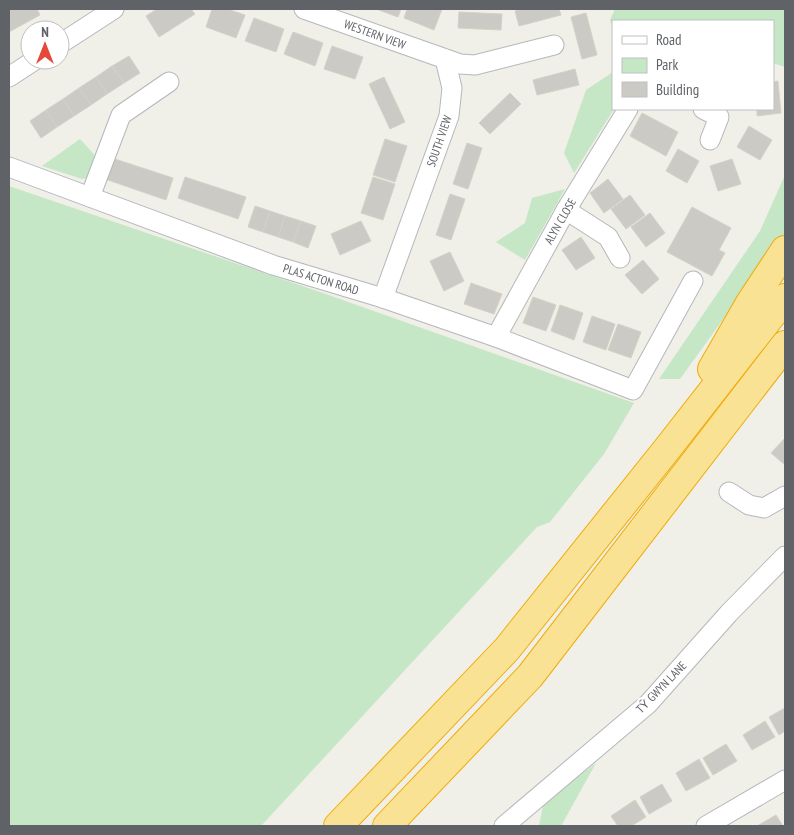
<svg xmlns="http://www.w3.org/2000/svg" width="794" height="835" font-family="'PT Sans Narrow',sans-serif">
<rect width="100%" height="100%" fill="#f0efe8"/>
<!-- green -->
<g fill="#c5e7c6">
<path d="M615,9H785V67L773,63V21H613V28L610,20Z"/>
<path d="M613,72L614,109L574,173L564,153L586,90Z"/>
<path d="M80,139L99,160L90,178L82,179L42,166Z"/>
<path d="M785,175V233L784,235L680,379H659L760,231Z"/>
<path d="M9,186L320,292L634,403L604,454L550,522L537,527L261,826H9Z"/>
<path d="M565,189L525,260L496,242L525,223L532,198Z"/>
<path d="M596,763L561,826H539L543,806L549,799Z"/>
</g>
<!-- building -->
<g fill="#cccac4" stroke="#d5d1c6">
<path d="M9,9H37L40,15L9,32Z"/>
<path d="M157,9H191L195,14L159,37L146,16Z"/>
<path d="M212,9H227L245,15L236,38L206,27Z"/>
<path d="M376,9H401L398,17Z"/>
<path d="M407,9H442L434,30L404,18Z"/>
<path d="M523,9H559L561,15L519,26L515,11Z"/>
<path d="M459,12L502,14L501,30L458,28Z"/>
<path d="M586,13L597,55L582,59L571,17Z"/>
<path d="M254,18L284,29L276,52L245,41Z"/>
<path d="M293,32L323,43L315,66L284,54Z"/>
<path d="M332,46L363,57L355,79L324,69Z"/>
<path d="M129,56L140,73L124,83L112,66Z"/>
<path d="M112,66L124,83L107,94L96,77Z"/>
<path d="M575,69L579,85L537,95L533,80Z"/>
<path d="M96,77L107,94L91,105L79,88Z"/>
<path d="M384,77L405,122L390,129L369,84Z"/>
<path d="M778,81L781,113L757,116V109H773V82Z"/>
<path d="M79,88L91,105L74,116L63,99Z"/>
<path d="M510,93L521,104L490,134L479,123Z"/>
<path d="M63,99L74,116L57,127L46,110Z"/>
<path d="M46,110L57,127L41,138L30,121Z"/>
<path d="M642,113L678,132L666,156L630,136Z"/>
<path d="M749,126L772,140L760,160L737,147Z"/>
<path d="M385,139L407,146L395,182L373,175Z"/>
<path d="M467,143L482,148L468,189L453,184Z"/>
<path d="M678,149L699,161L687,183L666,171Z"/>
<path d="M112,158L173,178L166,200L105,179Z"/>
<path d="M732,159L741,184L718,191L710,166Z"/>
<path d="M185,177L246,197L238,219L178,198Z"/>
<path d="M373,177L395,184L383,220L361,213Z"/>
<path d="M608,179L623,199L604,213L590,193Z"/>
<path d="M450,194L465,199L451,240L436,235Z"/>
<path d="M630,195L645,215L626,229L611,209Z"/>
<path d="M255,206L270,211L263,232L248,227Z"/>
<path d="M692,207L731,228L719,250L725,253L712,276L667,252Z"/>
<path d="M270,211L285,216L278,237L263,232Z"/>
<path d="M650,213L665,233L646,247L631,227Z"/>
<path d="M285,216L301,221L293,242L278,237Z"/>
<path d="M301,221L316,226L308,248L293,242Z"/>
<path d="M361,221L371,241L340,255L331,234Z"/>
<path d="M581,237L595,258L576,270L562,250Z"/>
<path d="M450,252L464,281L444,291L430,261Z"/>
<path d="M643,260L659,279L642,294L625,275Z"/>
<path d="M471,283L502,294L494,314L464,304Z"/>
<path d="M533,297L556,305L546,331L523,323Z"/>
<path d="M560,305L583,313L574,340L551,331Z"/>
<path d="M592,316L615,324L606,350L583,342Z"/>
<path d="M618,324L641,332L631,358L608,350Z"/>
<path d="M785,438V465L771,453Z"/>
<path d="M785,708V731L779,735L769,717Z"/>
<path d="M765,721L775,737L752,750L743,735Z"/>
<path d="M726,744L737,761L713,775L703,758Z"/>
<path d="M699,759L710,778L686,791L676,773Z"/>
<path d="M662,784L672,801L649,814L640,797Z"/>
<path d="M635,800L646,817L631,826H618L611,816Z"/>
<path d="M776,815L783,826H757Z"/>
</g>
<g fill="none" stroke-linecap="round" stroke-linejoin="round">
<!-- minor casing -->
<g stroke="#b5b7bb" stroke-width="21">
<g id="minor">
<path d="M304,9L460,64L475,65L554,45"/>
<path d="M60,44L114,9"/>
<path d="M9,77L35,60"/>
<path d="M703,109L719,117L710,140"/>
<path d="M9,167L273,265L383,298L496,337L633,390L693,281"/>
<path d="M90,197L121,115L169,82"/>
<path d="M566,210L608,237L620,258"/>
<path d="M383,298L449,116L452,88L445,59"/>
<path d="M496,337L566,210L628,109"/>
<path d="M729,492L749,505L764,508L785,496"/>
<path d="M504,826L648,704L729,613L785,556"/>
<path d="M706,826L785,780"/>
</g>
</g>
<!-- highway casing -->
<g stroke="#f1ab07" stroke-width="30">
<g id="highway">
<path d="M712,369L750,303L785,250"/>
<path d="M338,826L507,649L667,449L785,298"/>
<path d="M387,826L530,676L785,345"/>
</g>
</g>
<!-- minor -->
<use href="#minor" stroke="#fff" stroke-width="19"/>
<!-- highway -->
<use href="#highway" stroke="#fae295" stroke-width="28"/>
</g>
<g text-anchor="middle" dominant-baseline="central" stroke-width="4.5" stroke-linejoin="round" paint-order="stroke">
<!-- street labels -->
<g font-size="12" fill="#5f6267" stroke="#fff">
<text transform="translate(375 34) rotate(20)">WESTERN VIEW</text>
<text transform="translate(439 141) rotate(-71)">SOUTH VIEW</text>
<text transform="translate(560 221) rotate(-60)">ALYN CLOSE</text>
<text transform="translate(321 279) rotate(17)">PLAS ACTON ROAD</text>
<text transform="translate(661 687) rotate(-46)">TŶ GWYN LANE</text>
</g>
</g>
<!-- border -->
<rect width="794" height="835" fill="none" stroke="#5f6267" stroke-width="20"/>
<!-- legend -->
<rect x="612" y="20" width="162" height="90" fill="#ffffff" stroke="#bfc0c2"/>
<rect x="622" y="36" width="25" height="8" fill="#ffffff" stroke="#bfc0c2"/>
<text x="656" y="45" font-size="15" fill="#5f6267">Road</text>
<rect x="622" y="58" width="25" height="15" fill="#c5e7c6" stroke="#bfc0c2"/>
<text x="656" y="70" font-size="15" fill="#5f6267">Park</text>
<rect x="622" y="82" width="25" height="15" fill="#cccac4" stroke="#bfc0c2"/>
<text x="656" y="95" font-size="15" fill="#5f6267">Building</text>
<!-- north arrow -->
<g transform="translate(45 45)"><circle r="24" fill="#ffffff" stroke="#bfc0c2"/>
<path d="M0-4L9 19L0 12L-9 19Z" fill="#e54939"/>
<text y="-8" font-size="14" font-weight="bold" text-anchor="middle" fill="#5f6267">N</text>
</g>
</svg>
